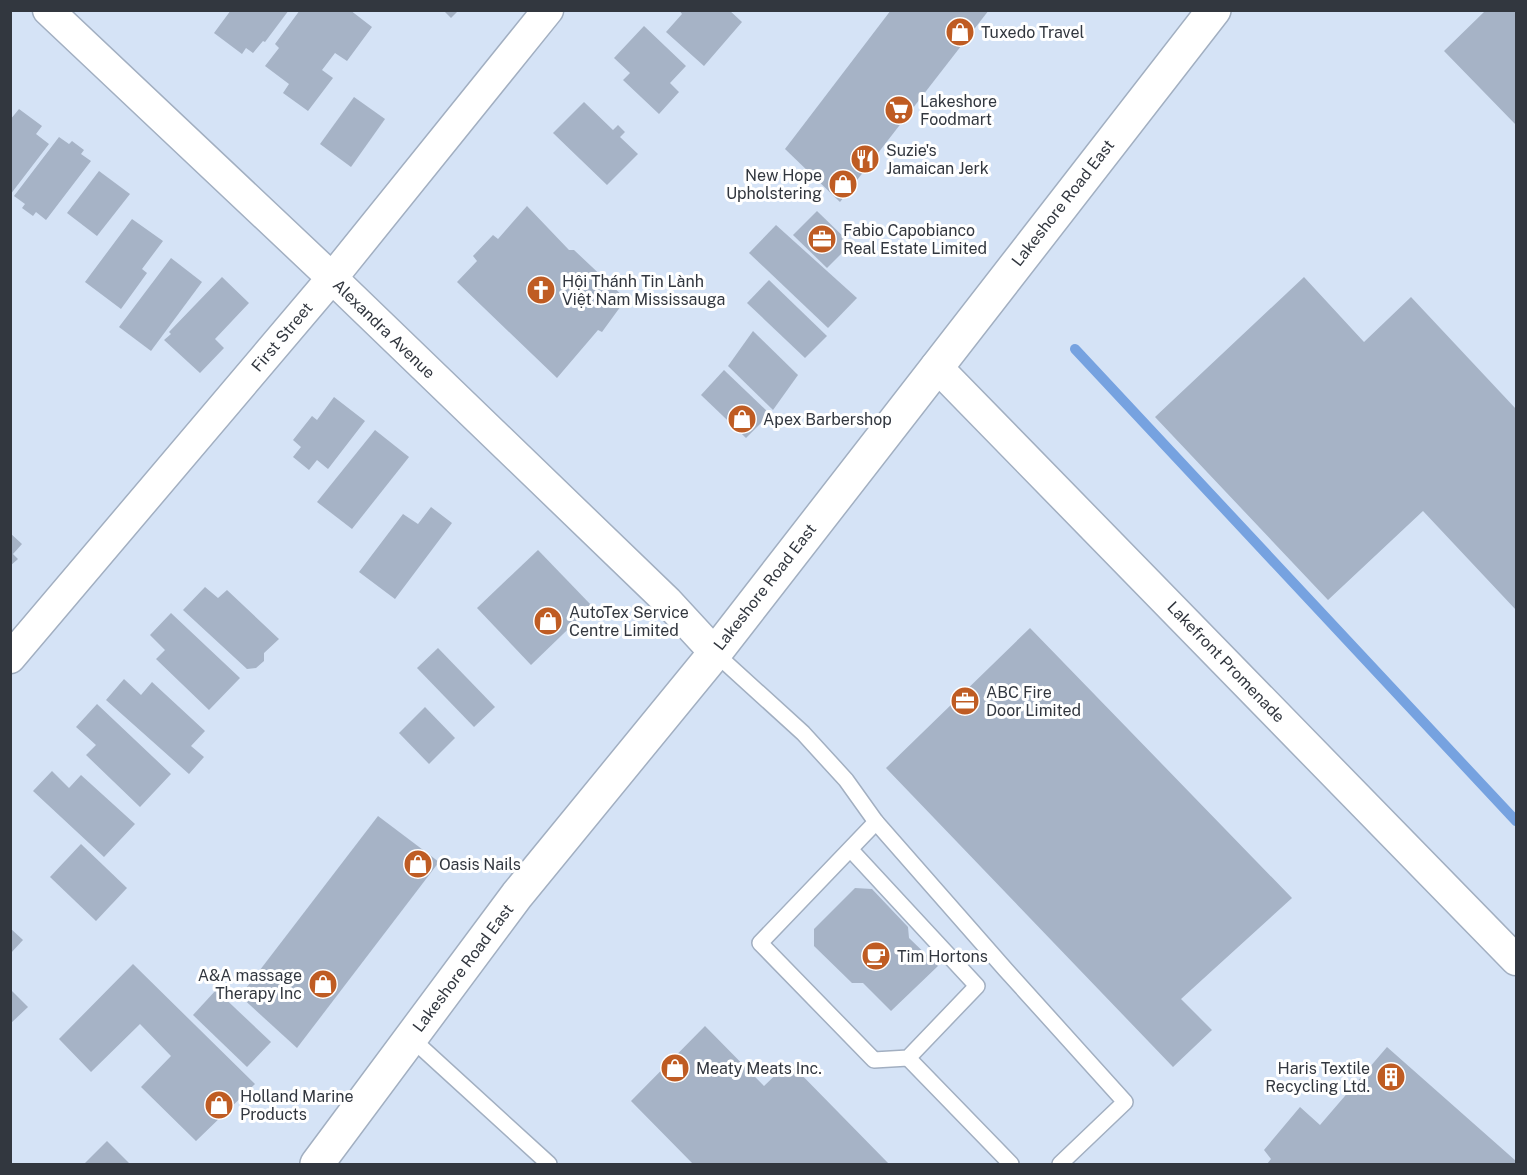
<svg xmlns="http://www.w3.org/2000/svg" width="1527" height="1175" font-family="'Public Sans',sans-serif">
<rect width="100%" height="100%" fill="#d5e3f6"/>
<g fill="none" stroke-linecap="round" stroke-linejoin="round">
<!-- stream -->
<path stroke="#76a2e0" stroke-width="10" d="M1075,349L1516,821"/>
</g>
<!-- building -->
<g fill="#a6b3c6">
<path d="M231,10H289L265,42L263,41L253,53L246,48L242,54L214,33Z"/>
<path d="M300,10H350L372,27L347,61L335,53L322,70L333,78L308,111L283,93L289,84L265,66L279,48L275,44Z"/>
<path d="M443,10H459L451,18Z"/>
<path d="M679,10H729L742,22L704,66L666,32L682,14Z"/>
<path d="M891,10H989L840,202L785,149Z"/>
<path d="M1483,10H1516V125L1444,51L1484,12Z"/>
<path d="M644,26L686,66L670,83L679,92L659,114L623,80L630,73L614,58Z"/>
<path d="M354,97L385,119L351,167L320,144Z"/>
<path d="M584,102L613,130L618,125L625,132L620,137L638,154L607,185L553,133Z"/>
<path d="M19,109L42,126L36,134L49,144L10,195V120Z"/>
<path d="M59,137L69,144L72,141L84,150L81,154L91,161L46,220L36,212L33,216L22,208L25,204L14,196Z"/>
<path d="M99,171L130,194L97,236L67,213Z"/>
<path d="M527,206L569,250H574L626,299L602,332L598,330L557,378L457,282L477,261L473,256L493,235L498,239Z"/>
<path d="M817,211L851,244L827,268L793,235Z"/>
<path d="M132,219L163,241L142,269L147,273L121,309L85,282Z"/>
<path d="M776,225L857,298L828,328L749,253Z"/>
<path d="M171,258L202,282L151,351L119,327Z"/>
<path d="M222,277L249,303L215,339L224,348L200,373L164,340L171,334L169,332Z"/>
<path d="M1304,277L1364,342L1411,297L1516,409V610L1423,511L1328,600L1155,417Z"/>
<path d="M769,280L827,336L805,358L747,303Z"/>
<path d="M753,331L798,375L773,410L728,366Z"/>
<path d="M724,370L770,414L746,438L701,395Z"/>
<path d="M334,397L365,421L328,469L317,460L309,470L293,457L301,447L293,440L312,416L317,420Z"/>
<path d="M375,430L409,457L352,529L317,502Z"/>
<path d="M431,507L452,523L395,599L359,572L403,514L418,524Z"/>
<path d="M10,533L22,544L13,554L18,559L10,566Z"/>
<path d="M538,550L592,606L531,665L477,608Z"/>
<path d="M205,587L218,598L227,590L279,639L264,653V661L256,668L247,669L183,610Z"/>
<path d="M171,613L240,678L209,710L156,659L165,650L150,635Z"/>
<path d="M1030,628L1292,898L1181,999L1212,1030L1173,1067L886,768Z"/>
<path d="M438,648L495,707L474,727L417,668Z"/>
<path d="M124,679L141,695L152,682L205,731L191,746L204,757L189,774L106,700Z"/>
<path d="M97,704L171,774L140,807L86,755L96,745L76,727Z"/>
<path d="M425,707L455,738L429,764L399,733Z"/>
<path d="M52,771L69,788L81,775L135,824L104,857L33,791Z"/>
<path d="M378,816L439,862L297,1048L240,996Z"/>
<path d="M81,844L127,888L96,921L50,877Z"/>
<path d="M855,888L872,889L908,927L909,938L938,966L891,1011L863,983H852L814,946V929Z"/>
<path d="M10,928L23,940L10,954Z"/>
<path d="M133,964L255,1084L196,1141L141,1087L171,1056L140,1024L91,1072L59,1039Z"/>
<path d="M10,989L28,1007L10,1024Z"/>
<path d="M216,990L271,1042L247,1067L193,1015Z"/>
<path d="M705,1026L764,1086L789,1062L889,1164H693L631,1101Z"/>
<path d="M1387,1047L1516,1161V1164H1267L1271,1159L1264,1150L1300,1107L1320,1125Z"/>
<path d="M107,1141L130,1164H84Z"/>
</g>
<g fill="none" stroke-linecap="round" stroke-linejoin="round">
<!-- lane casing -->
<g stroke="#a2afc1" stroke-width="18">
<g id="lane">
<path d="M715,653L803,733L846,780L876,822L1005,969L1125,1102L1060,1164"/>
<path d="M850,849L977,986L908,1058L874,1060L760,943L876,822"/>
<path d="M411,1038L549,1164"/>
<path d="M908,1058L1011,1164"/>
</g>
</g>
<!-- street casing -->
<g stroke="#a2afc1" stroke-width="33">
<g id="street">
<path d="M48,10L332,278L667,601L715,653"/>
<path d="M936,366L1516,960"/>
<path d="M10,658L332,278L548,10"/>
</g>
</g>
<!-- primary casing -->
<g stroke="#a2afc1" stroke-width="36">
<path id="primary" d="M317,1164L517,895L715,653L1214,10"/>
</g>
<!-- lane -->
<use href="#lane" stroke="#fff" stroke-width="15"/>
<!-- street -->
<use href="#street" stroke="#fff" stroke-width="30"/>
<!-- primary -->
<use href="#primary" stroke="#fff" stroke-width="33"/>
</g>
<!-- icons -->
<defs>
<g id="shop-disc" transform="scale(1.5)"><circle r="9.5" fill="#bf5c23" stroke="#fff"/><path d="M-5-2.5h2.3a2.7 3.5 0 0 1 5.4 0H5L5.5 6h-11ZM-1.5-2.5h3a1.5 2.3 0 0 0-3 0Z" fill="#fff"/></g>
<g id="supermarket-disc" transform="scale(1.5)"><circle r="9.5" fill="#bf5c23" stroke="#fff"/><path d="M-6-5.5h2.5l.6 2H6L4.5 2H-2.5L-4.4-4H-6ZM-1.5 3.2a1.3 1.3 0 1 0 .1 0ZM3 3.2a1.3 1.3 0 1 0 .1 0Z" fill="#fff"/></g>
<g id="restaurant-disc" transform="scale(1.5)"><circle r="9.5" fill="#bf5c23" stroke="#fff"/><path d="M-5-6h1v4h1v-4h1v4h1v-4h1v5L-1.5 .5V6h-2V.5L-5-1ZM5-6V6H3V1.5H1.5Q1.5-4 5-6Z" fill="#fff"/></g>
<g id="office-disc" transform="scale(1.5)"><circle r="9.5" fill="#bf5c23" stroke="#fff"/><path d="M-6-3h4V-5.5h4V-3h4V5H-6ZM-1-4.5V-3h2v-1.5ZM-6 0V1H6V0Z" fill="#fff"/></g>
<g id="church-disc" transform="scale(1.5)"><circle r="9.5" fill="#bf5c23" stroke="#fff"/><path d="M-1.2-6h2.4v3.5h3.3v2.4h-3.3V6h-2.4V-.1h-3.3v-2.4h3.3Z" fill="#fff"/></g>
<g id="cafe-disc" transform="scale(1.5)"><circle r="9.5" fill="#bf5c23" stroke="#fff"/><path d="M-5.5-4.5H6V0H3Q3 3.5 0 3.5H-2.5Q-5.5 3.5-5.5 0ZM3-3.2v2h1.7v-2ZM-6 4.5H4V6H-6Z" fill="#fff"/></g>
<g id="building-disc" transform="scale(1.5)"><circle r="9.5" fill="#bf5c23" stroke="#fff"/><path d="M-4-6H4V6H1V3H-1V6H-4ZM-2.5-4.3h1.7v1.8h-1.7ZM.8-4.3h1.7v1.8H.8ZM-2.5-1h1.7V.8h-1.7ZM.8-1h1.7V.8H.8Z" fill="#fff"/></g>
</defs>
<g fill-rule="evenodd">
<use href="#shop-disc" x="960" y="32"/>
<use href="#supermarket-disc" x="899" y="110"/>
<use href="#restaurant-disc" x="865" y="159"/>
<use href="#shop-disc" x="843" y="184"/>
<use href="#office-disc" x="822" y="239"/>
<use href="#church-disc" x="541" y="290"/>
<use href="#shop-disc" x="742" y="419"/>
<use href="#shop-disc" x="548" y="621"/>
<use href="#office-disc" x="965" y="701"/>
<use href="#shop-disc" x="418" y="864"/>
<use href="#cafe-disc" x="876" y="956"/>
<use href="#shop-disc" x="323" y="984"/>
<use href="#shop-disc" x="675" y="1068"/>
<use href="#building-disc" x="1391" y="1077"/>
<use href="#shop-disc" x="219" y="1105"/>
</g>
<g text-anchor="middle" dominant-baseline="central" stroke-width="6" stroke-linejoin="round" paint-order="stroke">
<!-- poi labels -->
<g font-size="16" fill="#32373f" stroke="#fff" text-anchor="start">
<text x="981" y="32">Tuxedo Travel</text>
<text x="920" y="101">Lakeshore<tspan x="920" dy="18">Foodmart</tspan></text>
<text x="886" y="150">Suzie's<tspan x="886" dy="18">Jamaican Jerk</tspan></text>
<text x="822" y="175" text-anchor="end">New Hope<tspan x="822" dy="18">Upholstering</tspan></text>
<text x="843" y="230">Fabio Capobianco<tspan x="843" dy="18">Real Estate Limited</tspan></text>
<text x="562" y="281">Hội Thánh Tin Lành<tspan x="562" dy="18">Việt Nam Mississauga</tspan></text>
<text x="763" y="419">Apex Barbershop</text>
<text x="569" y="612">AutoTex Service<tspan x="569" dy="18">Centre Limited</tspan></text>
<text x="986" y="692">ABC Fire<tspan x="986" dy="18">Door Limited</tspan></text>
<text x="439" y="864">Oasis Nails</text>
<text x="897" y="956">Tim Hortons</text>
<text x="302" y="975" text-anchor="end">A&amp;A massage<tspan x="302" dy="18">Therapy Inc</tspan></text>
<text x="696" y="1068">Meaty Meats Inc.</text>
<text x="1370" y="1068" text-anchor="end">Haris Textile<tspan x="1370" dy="18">Recycling Ltd.</tspan></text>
<text x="240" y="1096">Holland Marine<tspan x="240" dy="18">Products</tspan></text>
</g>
<!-- street labels -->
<g font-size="16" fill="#32373f" stroke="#fff">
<text transform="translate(1063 203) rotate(-52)">Lakeshore Road East</text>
<text transform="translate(384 329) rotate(44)">Alexandra Avenue</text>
<text transform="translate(282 337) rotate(-50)">First Street</text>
<text transform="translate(765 587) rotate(-52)">Lakeshore Road East</text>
<text transform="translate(1226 662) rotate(46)">Lakefront Promenade</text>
<text transform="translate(463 968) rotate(-53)">Lakeshore Road East</text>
</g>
</g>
<!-- border -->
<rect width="1527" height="1175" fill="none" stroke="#32373f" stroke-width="24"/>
</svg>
